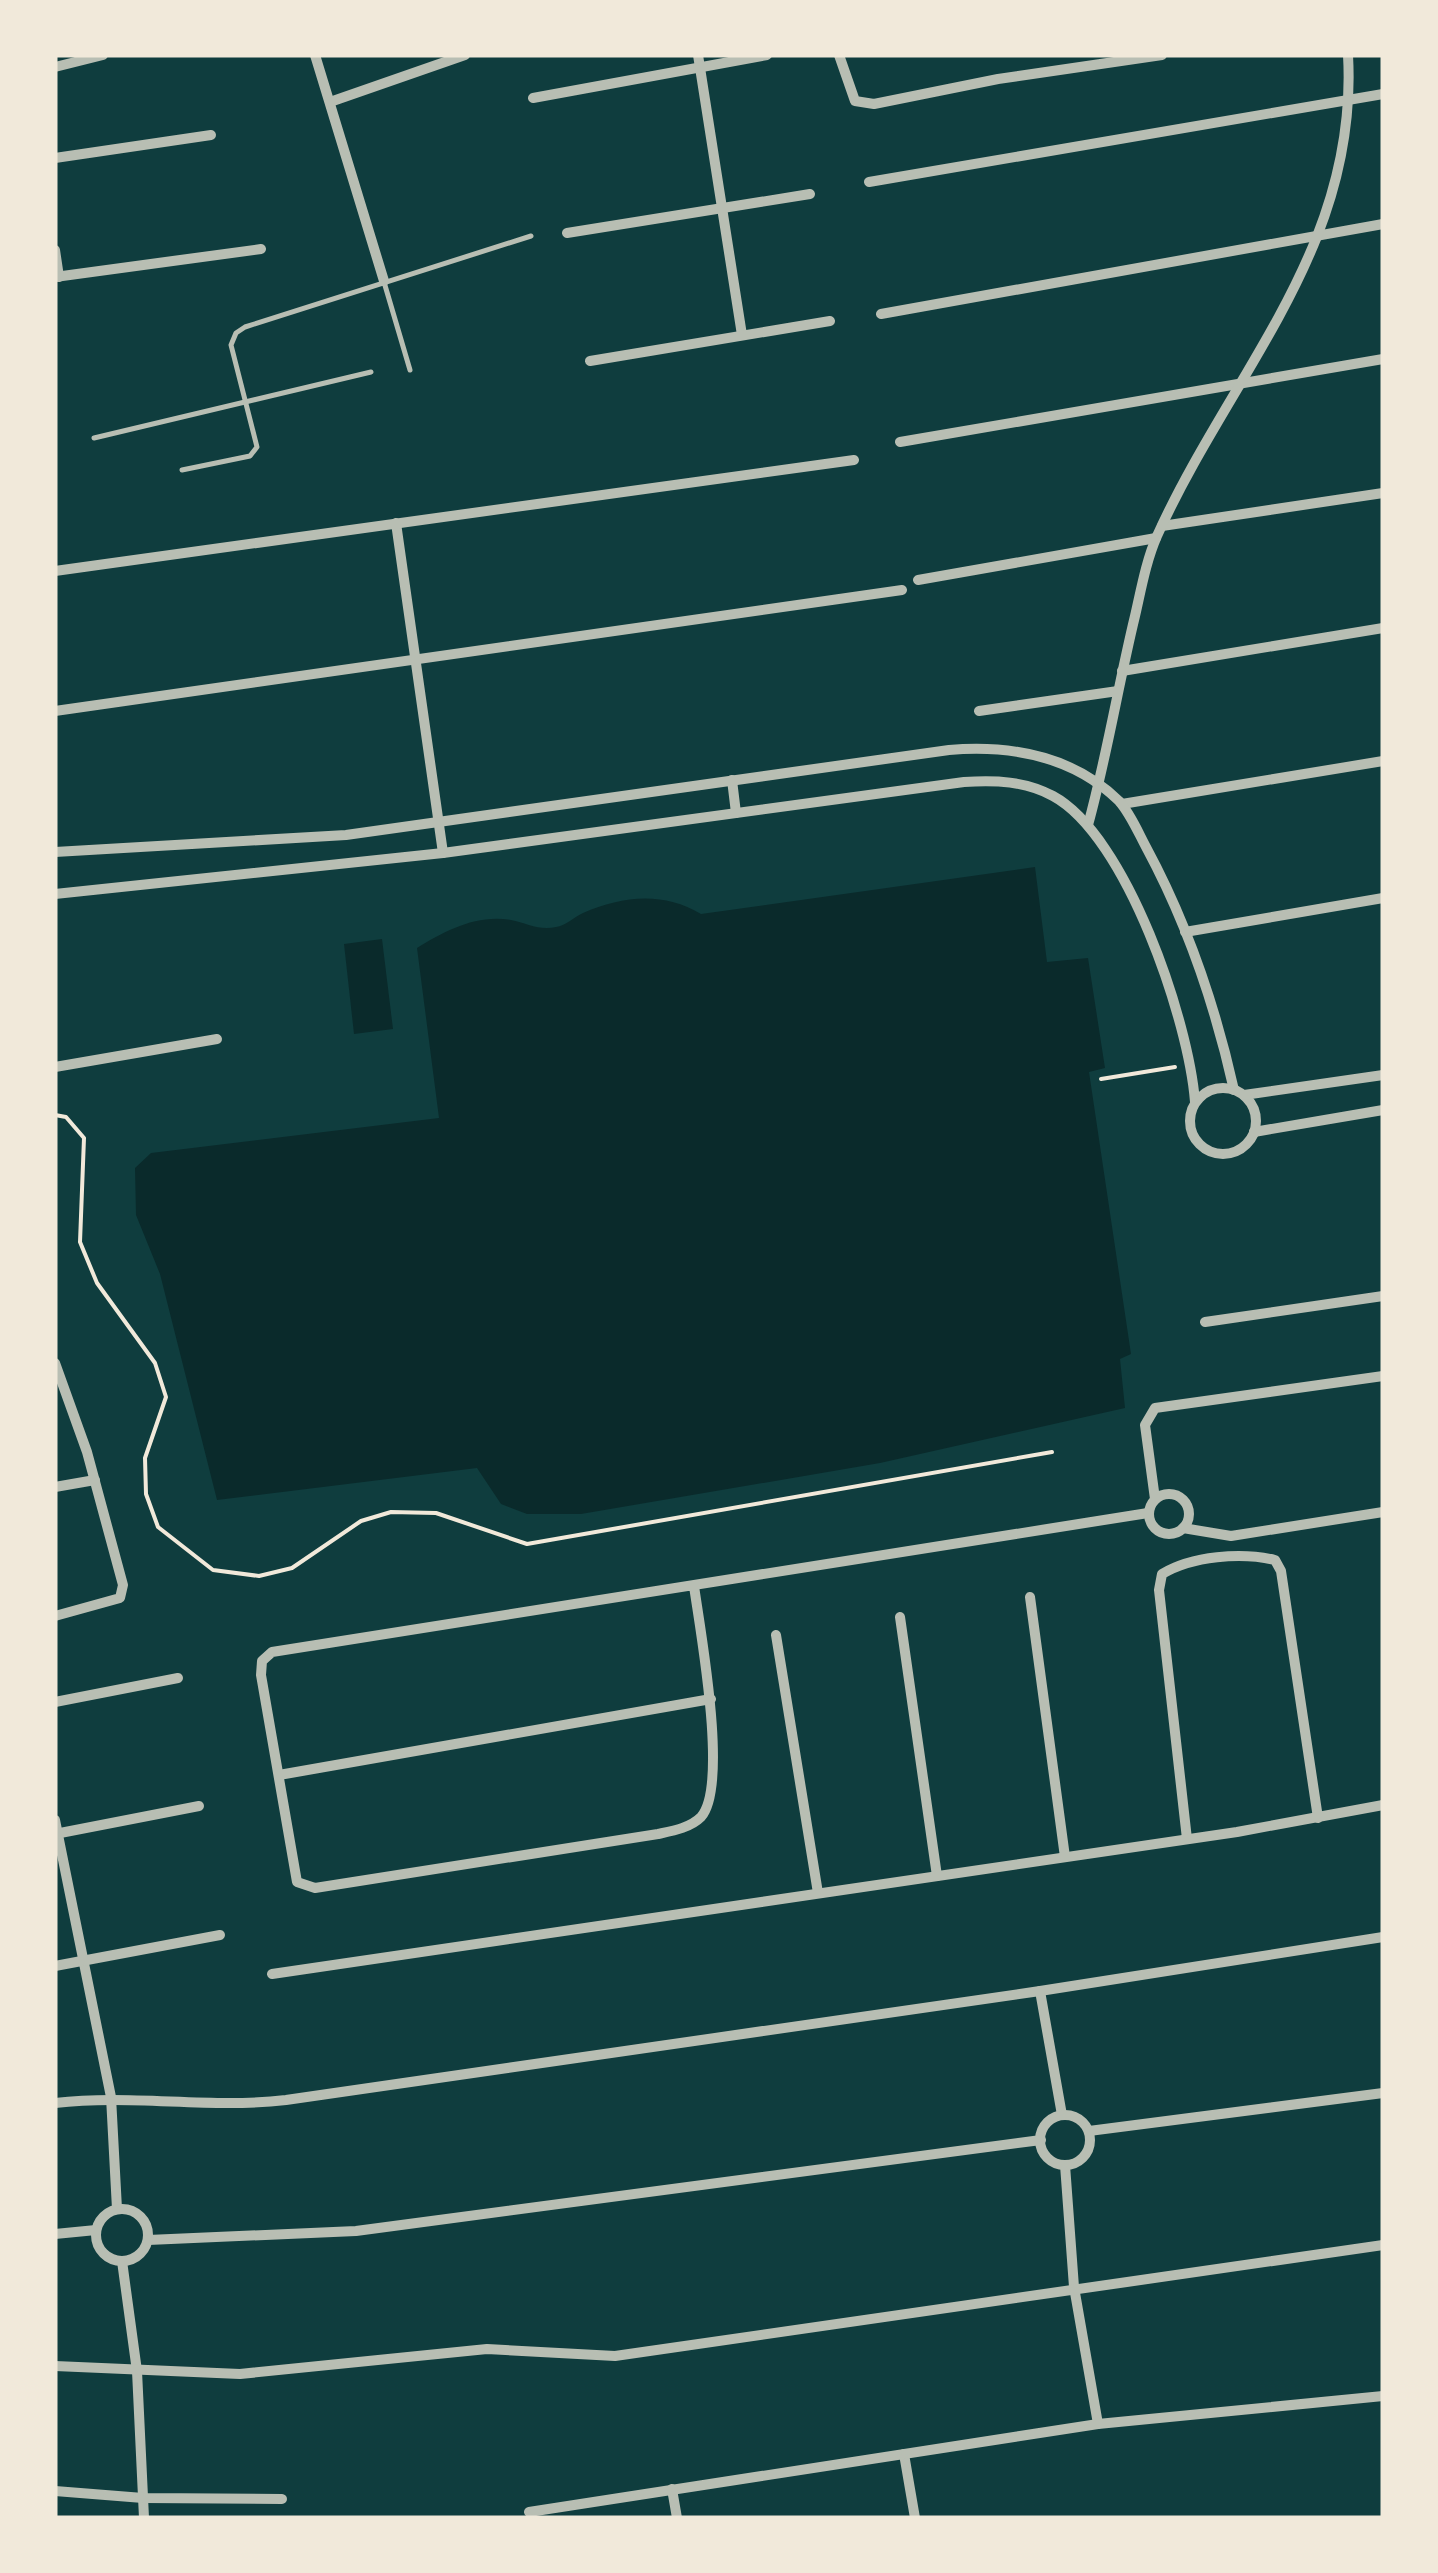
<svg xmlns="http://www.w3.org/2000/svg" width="1438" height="2573" font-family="Ubuntu,sans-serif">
<rect width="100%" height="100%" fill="#0f3d3e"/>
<!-- water -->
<g fill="#0a2a2b">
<path d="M1035,867L1047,962L1088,958L1105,1068L1089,1072L1131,1354L1120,1359L1125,1408L880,1463L581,1514H527L501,1504L477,1468L217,1500L160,1274L136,1215L135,1168L151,1153L439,1118L417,948C445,931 476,914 511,920C526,923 540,931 556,927C565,926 574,917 583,913C622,896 663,891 701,914Z"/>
<path d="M382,939L393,1029L354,1034L344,944Z"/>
</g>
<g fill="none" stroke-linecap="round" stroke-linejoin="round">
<!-- path -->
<g stroke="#f1e9da" stroke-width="4">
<path d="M1101,1079L1175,1067"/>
<path d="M55,1115L66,1117L84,1138L80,1242L97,1283L155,1363L166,1397L145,1458L146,1494L158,1527L213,1570L259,1576L292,1568L361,1521L391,1512L436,1513L527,1544L1052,1452"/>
</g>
<!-- service -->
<g stroke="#b8beb3" stroke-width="5">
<path d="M384,282L410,370"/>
<path d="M94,438L371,372"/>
<path d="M182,470L250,456L257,447L231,345L236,333L245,327L531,236"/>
</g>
<!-- minor -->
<g stroke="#b8beb3" stroke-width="10">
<path d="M315,55L384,281"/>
<path d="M698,55L742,335"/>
<path d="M839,55L855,101L874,104L998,79L1162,55"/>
<path d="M55,67L103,55"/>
<path d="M533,98L767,55"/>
<path d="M330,102L465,55"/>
<path d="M55,158L211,135"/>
<path d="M869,182L1383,94"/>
<path d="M567,233L810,194"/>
<path d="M55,250L59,277"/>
<path d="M55,277L261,249"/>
<path d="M881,314L1383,224"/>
<path d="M590,361L830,321"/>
<path d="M900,442L1383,359"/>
<path d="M396,523L443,853"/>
<path d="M1162,526L1383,493"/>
<path d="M55,571L854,460"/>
<path d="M918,580L1156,538"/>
<path d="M1122,671L1383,628"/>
<path d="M55,711L902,590"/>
<path d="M979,711L1118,691"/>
<path d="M732,780L736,813"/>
<path d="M1122,804L1383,761"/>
<path d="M1088,825C1107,756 1118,686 1135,616C1141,590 1146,561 1157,536C1231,372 1359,248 1348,55"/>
<path d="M55,852L346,835L949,750C1010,745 1073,756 1119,801C1130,813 1138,832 1146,847C1187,923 1215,1005 1234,1090"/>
<path d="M55,894L443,853L964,782C996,780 1025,781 1053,796C1127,836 1189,1022 1195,1102"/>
<path d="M1185,932L1383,898"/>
<path d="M55,1067L217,1039"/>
<circle cx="1223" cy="1121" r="33"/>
<path d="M1244,1095L1383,1075"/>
<path d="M1254,1132L1383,1110"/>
<path d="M1205,1322L1383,1296"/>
<path d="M55,1363L87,1452L123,1585L120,1598L55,1616"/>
<path d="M55,1487L95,1480"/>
<circle cx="1169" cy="1514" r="20"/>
<path d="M1155,1499L1145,1425L1155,1408L1383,1376"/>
<path d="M1183,1528L1231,1536L1383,1512"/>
<path d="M694,1586C700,1629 729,1786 701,1817C690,1828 672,1831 658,1834L315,1888L297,1882L261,1675L262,1661L272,1652L1148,1513"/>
<path d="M1030,1597L1065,1857"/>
<path d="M900,1617L937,1876"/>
<path d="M776,1635L818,1893"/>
<path d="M55,1702L178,1678"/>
<path d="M279,1775L711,1699"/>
<path d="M55,1820L111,2097L117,2209"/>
<path d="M55,1834L199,1806"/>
<path d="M1187,1839L1159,1590L1162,1574C1192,1556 1241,1552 1275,1560L1281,1571L1318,1818"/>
<path d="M55,1966L220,1935"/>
<path d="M272,1974L1237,1832L1383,1805"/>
<path d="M1040,1991L1062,2115"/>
<path d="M55,2103C132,2094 209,2109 286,2100L1040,1991L1383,1937"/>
<circle cx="1065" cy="2140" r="25"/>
<path d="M1089,2131L1383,2093"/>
<path d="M1065,2165L1074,2287L1098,2424"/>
<circle cx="122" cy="2235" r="26"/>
<path d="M55,2234L96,2230"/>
<path d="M148,2240L356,2231L1041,2140"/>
<path d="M122,2261L137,2371L144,2518"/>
<path d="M55,2366L240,2374L487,2349L615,2356L1383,2245"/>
<path d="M904,2454L915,2518"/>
<path d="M672,2489L677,2518"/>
<path d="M55,2491L143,2498L282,2499"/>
<path d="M529,2512L1098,2424L1383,2396"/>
</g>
</g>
<!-- border -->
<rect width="1438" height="2573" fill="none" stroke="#f1e9da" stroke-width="115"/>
</svg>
